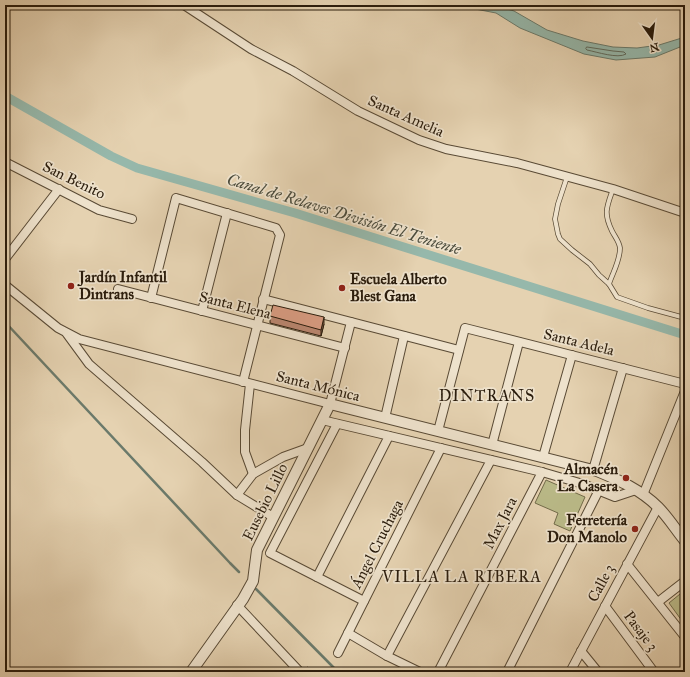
<svg xmlns="http://www.w3.org/2000/svg" width="690" height="677" font-family="'IM FELL Great Primer',serif">
<rect width="100%" height="100%" fill="#e5d2b1"/>
<filter id="stains"><feTurbulence type="fractalNoise" baseFrequency=".005" numOctaves="4"/><feColorMatrix values="0 0 0 0 .2 0 0 0 0 .09 0 0 0 0 .02 0 0 0 .5 -.17"/></filter>
<radialGradient id="worn" r=".72"><stop offset=".6" stop-color="#630" stop-opacity="0"/><stop offset="1" stop-color="#630" stop-opacity=".3"/></radialGradient>
<!-- green -->
<g fill="#baba88" stroke="#726b4a">
<path d="M546,480L585,497L570,531L554,524L558,513L535,503Z"/>
<path d="M680,594L685,601V625L669,603Z"/>
</g>
<!-- water -->
<path fill="#96b8ab" stroke="#6b7a6b" d="M461,5H494L514,11L547,30L583,41L613,47L637,48L659,45L685,37V45L655,57L616,60L584,54L520,28L496,13L470,8Z"/>
<g fill="none" stroke-linecap="round" stroke-linejoin="round">
<!-- shore -->
<path stroke="#606a5c" stroke-width="1" d="M587,47L613,51L624,52L626,54C618,59 597,52 587,50L586,49Z"/>
<!-- stream -->
<g stroke="#6b7a6b" stroke-width="2.5">
<path d="M5,322L230,563L239,572"/>
<path d="M256,589L338,672"/>
</g>
<!-- canal -->
<path stroke="#96b8ab" stroke-width="9" d="M5,96L111,156L137,168L295,213L685,335"/>
<!-- service casing -->
<g stroke="#594a35" stroke-width="5.5">
<g id="service">
<path d="M567,177L558,204L555,219L558,234L560,239L572,250L590,264L599,275L609,284L617,297L648,308L685,318"/>
<path d="M609,284C613,272 620,261 620,248C619,241 615,237 612,231C603,213 607,206 613,189"/>
</g>
</g>
<!-- minor casing -->
<g stroke="#594a35" stroke-width="10">
<g id="minor">
<path d="M184,5L251,49L293,71L358,111L419,140L446,149L517,163L613,189L685,213"/>
<path d="M5,162L99,210L132,219"/>
<path d="M5,259L59,189"/>
<path d="M5,285L58,328L79,339L330,404L351,322"/>
<path d="M118,289L345,348"/>
<path d="M151,298L176,198L276,228L280,235L243,382"/>
<path d="M263,299L459,350"/>
<path d="M202,311L227,213"/>
<path d="M67,334L89,364L202,462L237,495L273,517"/>
<path d="M250,384L245,430V452L253,474"/>
<path d="M385,418L404,336"/>
<path d="M322,420L542,472L583,484L615,497L636,490"/>
<path d="M337,424L270,553L364,601"/>
<path d="M438,431L465,328L685,384"/>
<path d="M492,445L519,342"/>
<path d="M543,457L572,355"/>
<path d="M593,470L623,368"/>
<path d="M237,495L253,474L283,457L308,448"/>
<path d="M643,495L685,391"/>
<path d="M627,564L685,637"/>
<path d="M317,577L389,436"/>
<path d="M658,602L685,581"/>
<path d="M237,605L300,672"/>
<path d="M605,606L654,672"/>
<path d="M348,633L387,656L420,672"/>
<path d="M581,651L598,672"/>
<path d="M338,653L441,448"/>
<path d="M387,656L491,460"/>
<path d="M438,672L542,472"/>
<path d="M507,672L599,490"/>
<path d="M570,672L658,507"/>
</g>
</g>
<!-- tertiary casing -->
<g stroke="#594a35" stroke-width="12">
<path id="tertiary" d="M191,672L243,599L253,581L254,573L257,550L330,404L597,471C619,480 641,490 658,507C668,517 676,530 685,541"/>
</g>
<!-- path -->
<path stroke="#2a1c0c" stroke-width="1.5" stroke-dasharray="1 2" stroke-linecap="butt" d="M307,667L312,672"/>
<!-- service -->
<use href="#service" stroke="#eee2cc" stroke-width="4"/>
<!-- minor -->
<use href="#minor" stroke="#eee2cc" stroke-width="8"/>
<!-- tertiary -->
<use href="#tertiary" stroke="#eee2cc" stroke-width="10"/>
</g>
<!-- wall -->
<path fill="#bb8771" stroke="#2a1c0c" d="M270,316L324,324L321,336L270,323Z"/>
<!-- shaded-wall -->
<path fill="#996e5c" stroke="#2a1c0c" d="M324,317V324L321,336V330Z"/>
<!-- building -->
<path fill="#da9d83" stroke="#2a1c0c" d="M273,305L324,317L321,330L270,316Z"/>
<!-- markers -->
<g fill="#8f2418" stroke="#eee2cc" stroke-width="1.5">
<circle cx="71" cy="286" r="4"/>
<circle cx="342" cy="288" r="4"/>
<circle cx="626" cy="478" r="4"/>
<circle cx="635" cy="529" r="4"/>
</g>
<g text-anchor="middle" dominant-baseline="central" stroke-width="3.5" stroke-linejoin="round" paint-order="stroke">
<!-- street labels -->
<g font-size="15" fill="#2a1c0c" stroke="#eee2cc">
<text transform="translate(406 116) rotate(24)">Santa Amelia</text>
<text transform="translate(74 180) rotate(26)">San Benito</text>
<text transform="translate(235 305) rotate(14)">Santa Elena</text>
<text transform="translate(579 342) rotate(14)">Santa Adela</text>
<text transform="translate(318 386) rotate(14)">Santa Mónica</text>
<text transform="translate(265 502) rotate(-64)">Eusebio Lillo</text>
<text transform="translate(500 523) rotate(-63)">Max Jara</text>
<text transform="translate(377 544) rotate(-63)">Ángel Cruchaga</text>
<text transform="translate(601 583) rotate(-62)">Calle 3</text>
<text transform="translate(641 631) rotate(53)">Pasaje 3</text>
</g>
<!-- poi labels -->
<g font-size="15" font-weight="bold" fill="#2a1c0c" stroke="#eee2cc" text-anchor="start">
<text x="79" y="277">Jardín Infantil<tspan x="79" dy="17">Dintrans</tspan></text>
<text x="350" y="279">Escuela Alberto<tspan x="350" dy="17">Blest Gana</tspan></text>
<text x="618" y="469" text-anchor="end">Almacén<tspan x="618" dy="17">La Casera</tspan></text>
<text x="627" y="520" text-anchor="end">Ferretería<tspan x="627" dy="17">Don Manolo</tspan></text>
</g>
<!-- water labels -->
<g font-size="16" font-style="italic" fill="#4a4b3c" stroke="#eee2cc">
<text transform="translate(344 214) rotate(17)">Canal de Relaves División El Teniente</text>
</g>
<!-- neighbourhood labels -->
<g font-size="16" letter-spacing="1" fill="#2a1c0c" stroke="#eee2cc">
<text x="487" y="395">DINTRANS</text>
<text x="462" y="576">VILLA LA RIBERA</text>
</g>
</g>
<!-- margin -->
<rect width="690" height="677" fill="none" stroke="#e5d2b1" stroke-width="20"/>
<rect x="6" y="6" width="678" height="665" fill="none" stroke="#2a1c0c" stroke-width="2"/>
<rect x="10" y="10" width="670" height="657" fill="none" stroke="#2a1c0c"/>
<!-- north arrow -->
<g transform="translate(652 38) rotate(166)" stroke="#eee2cc" stroke-width="3" paint-order="stroke">
<path d="M0-3L7 15L0 10L-7 15Z" fill="#2a1c0c"/>
<text y="-6" font-size="11" font-weight="bold" text-anchor="middle" fill="#2a1c0c">N</text>
</g>
<rect width="100%" height="100%" filter="url(#stains)"/>
<rect width="100%" height="100%" fill="url(#worn)"/>
</svg>
